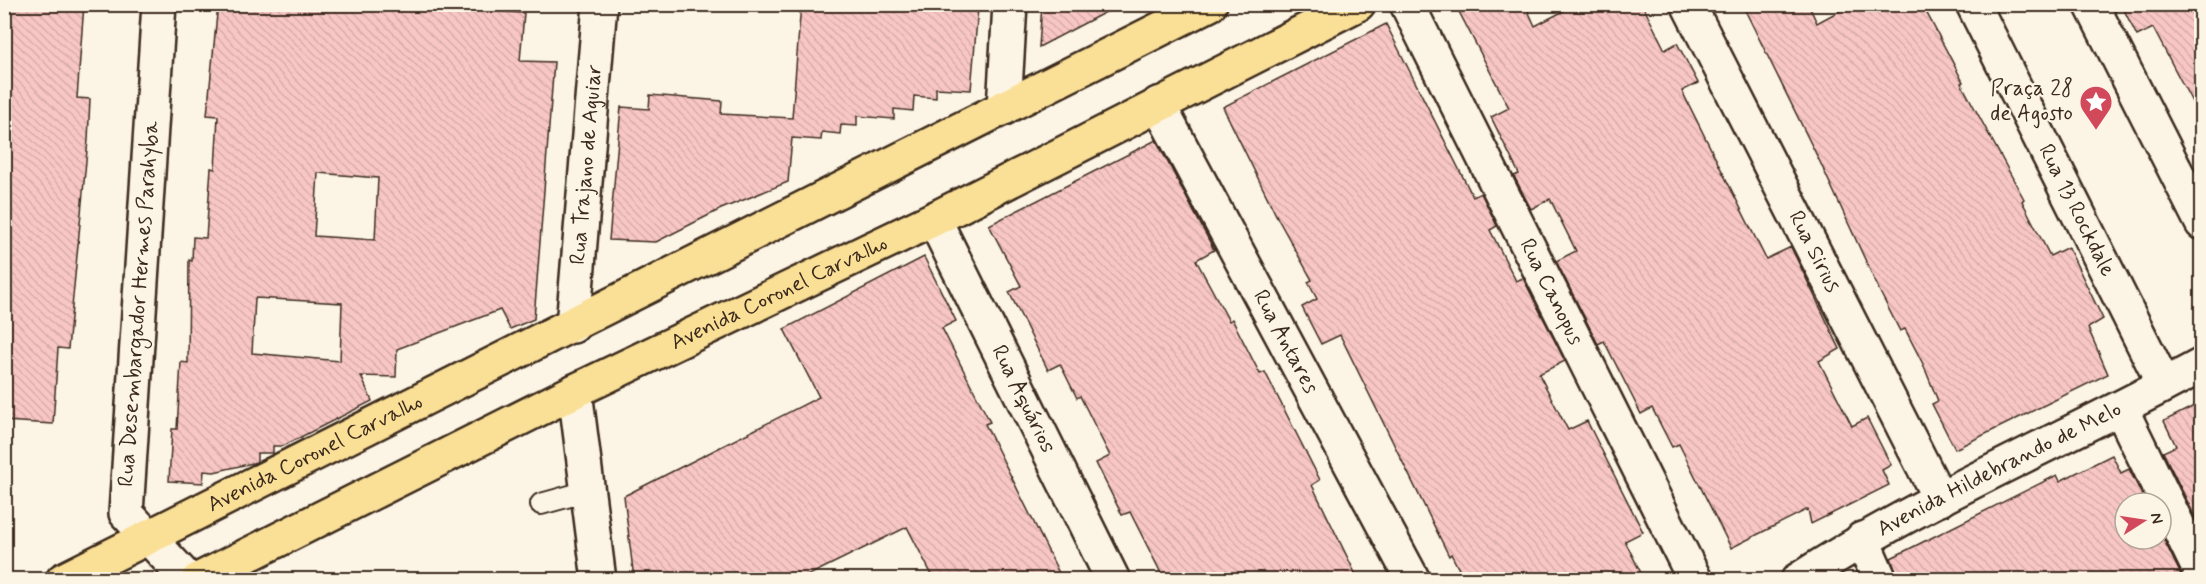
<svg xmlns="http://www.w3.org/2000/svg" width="2206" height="584" font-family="Mynerve,sans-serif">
<defs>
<pattern id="building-back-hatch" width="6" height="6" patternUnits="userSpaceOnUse" patternTransform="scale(1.5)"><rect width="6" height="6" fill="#f8c7c5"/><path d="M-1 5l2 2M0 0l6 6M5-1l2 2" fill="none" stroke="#d6aba9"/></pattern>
</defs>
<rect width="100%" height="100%" fill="#fcf5e5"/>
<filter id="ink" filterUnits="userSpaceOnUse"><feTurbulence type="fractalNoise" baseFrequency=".0167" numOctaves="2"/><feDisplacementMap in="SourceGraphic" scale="12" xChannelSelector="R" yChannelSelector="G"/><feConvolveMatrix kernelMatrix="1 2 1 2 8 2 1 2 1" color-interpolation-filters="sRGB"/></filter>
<g filter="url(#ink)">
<!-- building -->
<g fill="url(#building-back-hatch)" stroke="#3b2a1e" stroke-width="1.5" fill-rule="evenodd">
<path d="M4,4H84L77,98L90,99L88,140L68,349L58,348L53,424L4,421Z"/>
<path d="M218,4H419L418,7L524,13L520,61L554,62L534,319L510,329L500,310L397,349L396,377L361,376L372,401L283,446H273V453H257V462L214,472L204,471L203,483L169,481L172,429H177L181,362L188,363L189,260L192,261L193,237L206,238L211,168L215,169L218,116L207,115ZM318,173L378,178L375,240L314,236ZM255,298L342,303L340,361L252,353Z"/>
<path d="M801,4H930L978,8L971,90L936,88V98L914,96L913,111L894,109V119L857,116V126L841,125L840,134L822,132L821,140L792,138L788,182L721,209L656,242L609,240L621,107L649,109L650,95L722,101L721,114L792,118Z"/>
<path d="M1042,4H1121L1039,47Z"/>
<path d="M1455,4H1525L1535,26L1577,4H1642L1665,50L1677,43L1698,83L1682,91L1766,259L1791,247L1840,349L1819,361L1852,426L1867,418L1891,465L1882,470L1889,485L1811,524L1808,509L1731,548L1679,444L1672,447L1652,408L1641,414L1604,341L1598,344L1556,261L1576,251L1550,199L1531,209L1514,176L1519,174L1491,117L1509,108Z"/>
<path d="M1742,4H1808L1817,23L1852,4H1922L1963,82L1961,83L2024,199L2022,201L2050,256L2068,247L2103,319L2088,328L2108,374L1955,449L1932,404L1938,401L1923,364L1905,329L1900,331L1881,294L1820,162Z"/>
<path d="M2121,4H2202V121L2153,28L2137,36Z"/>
<path d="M1386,24L1473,197L1481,193L1497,226L1490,230L1516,281L1523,278L1565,361L1539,374L1568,430L1587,421L1596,439L1643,532L1625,541L1644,579H1464L1451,554L1449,556L1340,335L1321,344L1302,307L1317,299L1308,282L1312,280L1278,219L1223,107Z"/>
<path d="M1156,140L1214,250L1196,260L1229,321L1232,319L1260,374L1265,372L1320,480L1312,485L1358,579H1164L1130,512L1122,515L1096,463L1110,456L1080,396L1077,398L1060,364L1048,370L1009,292L1021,286L989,225Z"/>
<path d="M924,257L956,321L942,328L990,422L985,424L1062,579H934L907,527L801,579H634L624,496L819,397L784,329Z"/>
<path d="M2202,402V531L2163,452L2176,446L2164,421Z"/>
<path d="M2112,455L2121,473L2129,469L2146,503H2125V539H2161V534L2183,579H1898L1891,558L2057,475L2060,481Z"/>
</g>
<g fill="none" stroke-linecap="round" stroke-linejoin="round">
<!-- lane casing -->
<g stroke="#3b2a1e" stroke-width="24">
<path id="lane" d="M541,504L588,491"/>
</g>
<!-- street casing -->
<g stroke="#3b2a1e" stroke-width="38">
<g id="street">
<path d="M159,4L126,513L188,580"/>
<path id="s1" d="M1407,4L1695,580"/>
<path id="s2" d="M1688,4L1940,499"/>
<path id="s3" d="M1973,4L2164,385"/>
<path d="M2091,4L2202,223"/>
<path id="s4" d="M1158,104L1413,580"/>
<path d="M1004,108L1010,4"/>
<path id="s5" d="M934,219L1113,580"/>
<path id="s6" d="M573,326L600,4"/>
<path d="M575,391L599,580"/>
<path d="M2121,409L2202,575"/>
<path d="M1862,539L1880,580"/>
<path id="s7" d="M1798,580C1926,497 2068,438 2202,365"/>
</g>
</g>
<!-- primary casing -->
<g stroke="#3b2a1e" stroke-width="38">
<g id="primary">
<path id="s8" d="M63,580L1210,4"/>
<path id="s9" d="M198,580L575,391L934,219L1358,4"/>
</g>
</g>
<!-- lane -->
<use href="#lane" stroke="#fcf5e5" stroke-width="20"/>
<!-- street -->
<use href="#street" stroke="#fcf5e5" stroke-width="33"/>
<!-- primary -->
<use href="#primary" stroke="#fadf96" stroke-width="33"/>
</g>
</g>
<!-- icons -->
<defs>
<g id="sight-pin" transform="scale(1.725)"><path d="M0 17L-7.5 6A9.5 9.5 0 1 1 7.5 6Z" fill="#d1495b" stroke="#fcf5e5"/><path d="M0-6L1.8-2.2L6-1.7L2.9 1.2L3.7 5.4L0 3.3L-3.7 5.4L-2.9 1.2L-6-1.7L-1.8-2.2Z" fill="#fff"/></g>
</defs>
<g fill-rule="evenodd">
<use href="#sight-pin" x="2096" y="102"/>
</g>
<g text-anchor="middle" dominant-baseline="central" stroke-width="4.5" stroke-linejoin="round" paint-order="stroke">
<!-- poi labels -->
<g font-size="22" fill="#3b2a1e" stroke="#fcf5e5" text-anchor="end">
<text x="2073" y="89">Praça 28<tspan x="2073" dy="25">de Agosto</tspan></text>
</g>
<!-- street labels -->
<g font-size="22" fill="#3b2a1e" stroke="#fcf5e5">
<text stroke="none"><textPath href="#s6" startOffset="162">Rua Trajano de Aguiar</textPath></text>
<text stroke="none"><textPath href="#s3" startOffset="231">Rua 13 Rockdale</textPath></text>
<text stroke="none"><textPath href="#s2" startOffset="278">Rua Sirius</textPath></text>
<text stroke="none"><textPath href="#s1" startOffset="322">Rua Canopus</textPath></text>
<text stroke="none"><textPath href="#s9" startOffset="648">Avenida Coronel Carvalho</textPath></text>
<text transform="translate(139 304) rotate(-86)">Rua Desembargador Hermes Parahyba</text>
<text stroke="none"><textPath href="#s4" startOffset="270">Rua Antares</textPath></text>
<text stroke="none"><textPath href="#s5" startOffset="201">Rua Aquários</textPath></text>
<text stroke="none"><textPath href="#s8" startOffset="282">Avenida Coronel Carvalho</textPath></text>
<text stroke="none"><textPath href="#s7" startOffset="230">Avenida Hildebrando de Melo</textPath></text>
</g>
</g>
<!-- margin -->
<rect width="2206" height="584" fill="none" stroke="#fcf5e5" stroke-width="24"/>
<rect x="12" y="12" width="2182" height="560" fill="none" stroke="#3b2a1e" stroke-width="2" filter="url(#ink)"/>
<!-- north arrow -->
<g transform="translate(2143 521) rotate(78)"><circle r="28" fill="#fcf5e5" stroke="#afa495" stroke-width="1.5"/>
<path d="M0-4.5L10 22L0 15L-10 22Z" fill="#d1495b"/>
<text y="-9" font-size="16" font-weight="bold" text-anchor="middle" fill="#3b2a1e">N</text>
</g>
</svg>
